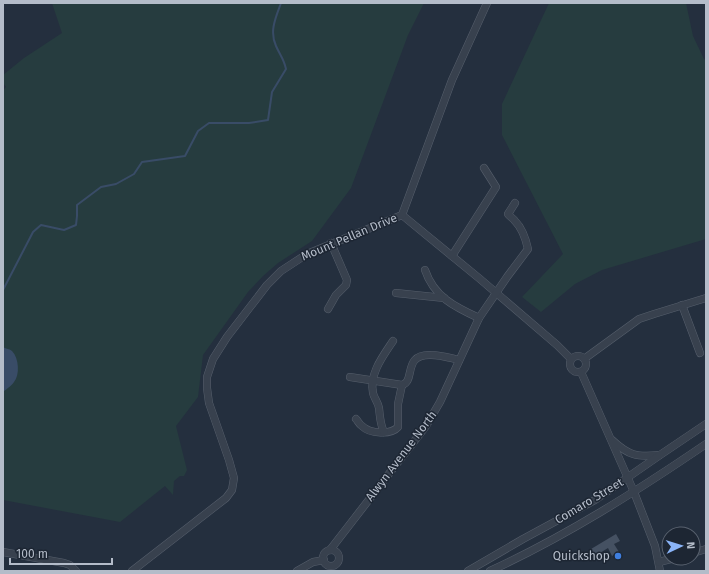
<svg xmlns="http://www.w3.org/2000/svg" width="709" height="574" font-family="'Fira Sans',sans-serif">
<rect width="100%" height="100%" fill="#242f3e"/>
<!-- green -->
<g fill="#263c3f">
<path d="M52,3H424L408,35L351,188L312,241L278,263L263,276L248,292L203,355L198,397L176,426L187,470L184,476H180L174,481L173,495L165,486L120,522L3,500V90L6,87L3,83V75L24,58L62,33Z"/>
<path d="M549,3H686L693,36L704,59L706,60V239L602,270L575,284L541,312L522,297L563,254L502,135V104Z"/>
</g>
<!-- water -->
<path fill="#394c67" d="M3,347C6,349 10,349 12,351C19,358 20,375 14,382C12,385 7,389 4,391Z"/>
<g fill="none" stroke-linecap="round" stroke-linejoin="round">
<!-- stream -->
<path stroke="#394c67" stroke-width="2" d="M3,290L33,232L41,225L64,230L76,225L77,216V205L101,187L116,184L134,174L142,162L185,156L198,131L209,123H249L268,120L272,92L286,69C284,59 280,55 276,46C269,31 276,17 281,3"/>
</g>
<!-- building -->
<path fill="#455162" d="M616,534L620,541L614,544L619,552L612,556L608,548L595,556L591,549Z"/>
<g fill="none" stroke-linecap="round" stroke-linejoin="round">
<!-- minor casing -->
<g stroke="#565f6c" stroke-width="8">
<g id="minor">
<path d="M402,215L480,279L557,345L571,359"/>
<path d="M452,256L496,187L484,168"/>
<path d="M425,270C434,297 455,307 479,318"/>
<path d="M396,293L444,298"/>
<path d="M682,305L700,353"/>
<path d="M328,309L336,295L346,285L347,280L331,243"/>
<circle cx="578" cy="364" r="8"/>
<path d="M584,359L639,319L654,314L706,298"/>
<path d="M581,372L634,492L655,546L660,571"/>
<path d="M350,377L402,385C416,381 402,354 431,355C441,355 450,358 459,360"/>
<path d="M356,419C358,421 359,424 362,426C370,434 391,435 398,427V404L402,385"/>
<path d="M384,432C380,424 380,416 379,408C378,402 374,398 373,393C369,374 383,356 393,341"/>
<path d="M612,440C629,456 637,457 659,455"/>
<path d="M330,550L426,426L440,402L479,318L507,277L528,249C526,240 522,228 515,221C513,218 510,217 508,214L515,203"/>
<circle cx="331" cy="558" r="8"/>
<path d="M3,552L64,563L70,565L76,571"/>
<path d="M693,553L706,549"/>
<path d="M659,562L675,558"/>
<path d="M132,571L226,498L232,490L234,478L229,460L209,403L207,388V377L213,359L227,337L267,285L281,271L307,254L402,215L452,80L487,3"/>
<path d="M297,571L313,562L324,560"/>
<path d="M468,571L523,539L595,500L660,455L706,424"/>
<path d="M490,571C566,536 637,491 706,444"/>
</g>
</g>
<!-- minor -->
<use href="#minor" stroke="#38414e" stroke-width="7"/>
</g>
<!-- markers -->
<circle fill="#3f7fe0" stroke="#1d2633" stroke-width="1.5" cx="618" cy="556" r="4"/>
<g text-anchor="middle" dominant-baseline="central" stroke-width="3" stroke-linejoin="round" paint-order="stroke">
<!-- street labels -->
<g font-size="12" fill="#b4bcc9" stroke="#1d2633">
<text transform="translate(349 237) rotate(-23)">Mount Pellan Drive</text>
<text transform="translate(401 456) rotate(-53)">Alwyn Avenue North</text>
<text transform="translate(589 501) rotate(-31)">Comaro Street</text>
</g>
<!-- poi labels -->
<g font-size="12" fill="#b4bcc9" stroke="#1d2633" text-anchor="end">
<text x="610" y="556">Quickshop</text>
</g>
</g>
<!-- border -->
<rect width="709" height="574" fill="none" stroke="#b4bcc9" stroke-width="8"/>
<!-- north arrow -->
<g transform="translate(681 546) rotate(86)"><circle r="19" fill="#1d2633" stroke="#59626f"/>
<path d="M0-3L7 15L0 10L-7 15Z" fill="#8ab4f8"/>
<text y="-6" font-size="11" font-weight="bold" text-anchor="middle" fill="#b4bcc9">N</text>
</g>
<!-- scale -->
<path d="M10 558v6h102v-6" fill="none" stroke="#b4bcc9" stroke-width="2"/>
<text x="16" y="558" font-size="12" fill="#b4bcc9" stroke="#1d2633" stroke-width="3" paint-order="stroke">100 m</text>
</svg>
